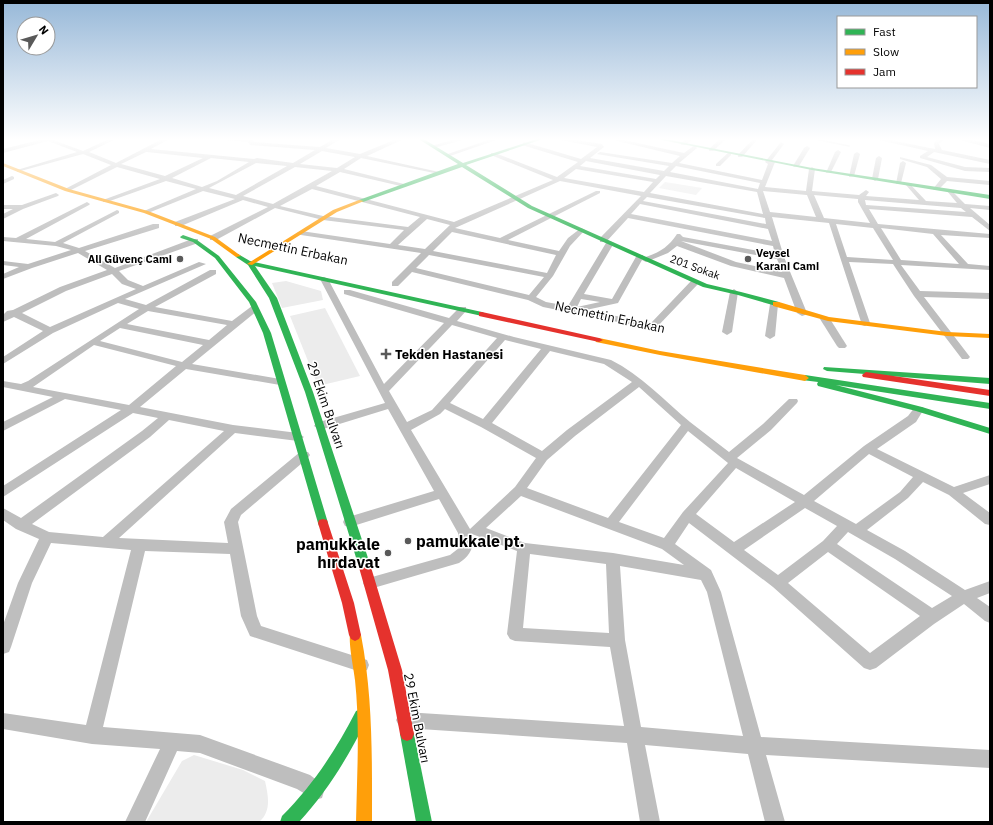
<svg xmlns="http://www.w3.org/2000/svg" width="993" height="825" font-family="'IBM Plex Sans',sans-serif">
<rect width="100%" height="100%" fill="#fff"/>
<!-- green -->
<g fill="#ececec">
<path d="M665,182L702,188L696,195L659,188Z"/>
<path d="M286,281L321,291L323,300L282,308L272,283Z"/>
<path d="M325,308L360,376L318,386L290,316Z"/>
<path d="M194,755L243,770L265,781C268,795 272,811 259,822H146L182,761Z"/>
</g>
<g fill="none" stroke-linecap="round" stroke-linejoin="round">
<!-- stream -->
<path stroke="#bfbfbf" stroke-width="1.5" d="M810,138L849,146"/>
<!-- street -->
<g fill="#bebebe" fill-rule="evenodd">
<path d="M41,138H53V140L83,151L111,138H118L89,152L116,163L164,138H171L151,149L254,159L257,158L293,163L315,150L250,145L248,142L206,138L252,139L254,142L320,147L335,138H342L326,148L360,154L399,138H406L367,156L439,172V174L361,158L344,169L408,185L405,187L340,172L316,186L454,222L553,180L491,155V153H495L557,177L578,162L522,145L524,142L581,159L597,147L550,138H562L602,144L604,147L590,158L664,171L669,166L597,154L600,152L672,163L680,156L605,138H614L684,153L695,145L697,148L679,163L762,180L768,164L765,162L781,142L784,144L772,160L775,162L765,187L806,191L809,169L812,167L815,169L812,191L859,195L866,190L869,192L866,196L919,200L906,185L909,183L926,201L957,203L947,191L950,189L965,204L990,206V210L970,208L990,225V231L972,217L869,209L878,224L990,234V238L941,235L968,264L990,266V270L901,265L920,291L990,293V299L924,297L970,357L968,359H962L914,296L893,264L849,262L870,323L865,326L862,325L829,223L772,217L784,257L807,313L805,315L802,316L797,313L784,278L731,266L677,246L668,253L646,262L642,260L618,303L586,310L651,323L692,280H698V284L656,328L653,329L543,307L528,300L412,272L398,286H392V282L421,253L301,235L297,233L301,231L390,244L404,230L323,220L275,208L216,240H210V236L268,207L243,200L181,226H175V222L235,199L203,191L148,213H144V211L196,189L166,181L107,202H103V200L160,179L117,167L69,191H65V189L111,165L83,154L17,172V170L77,152L48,141L3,153V149L43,139ZM322,151L355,157L337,168L300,164ZM146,152H147L203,158L165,176L121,164ZM211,158L249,162L217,181L202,187L172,178ZM586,161L660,175L656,179L580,166ZM256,163L287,166L236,195L209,188ZM676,166L760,183L758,189L670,172ZM295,167L332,171L273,204L243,196ZM576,169L653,182L644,192L564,178ZM666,176L757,192L763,214L650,193ZM560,181L641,196L600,238V242H606L628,218L773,246L775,254L683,237L680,234H677C668,248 658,253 643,258V255H637L612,299L584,294L614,243L610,241L606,243L568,306L546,302L536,297L553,276L570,246L585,230L581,228L568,238L559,251L508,240L600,193V191H596L500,238L455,228ZM312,189L420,217L408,227L323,216L280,206ZM763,191L807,195L816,217L770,212ZM814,195L858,199V202L870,223L824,218ZM647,197L765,218L766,224L643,201ZM865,200L961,208L966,212L866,205ZM640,204L768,229L772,241L631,214ZM427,219L450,225L425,249L398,245ZM836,224L873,228L893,260L847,257ZM881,228L933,234L959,264L901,260ZM452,232L556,255L547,273L433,251ZM681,241L777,259L782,272L736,262ZM429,255L544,277L529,295L416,268ZM581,299L600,302L577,307Z"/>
<path d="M460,138H469L434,148L431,146Z"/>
<path d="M494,138H502L450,156L445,155Z"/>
<path d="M689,138H695L685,145H681V143Z"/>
<path d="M721,138H727L713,151H709V149Z"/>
<path d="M754,138L756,141L742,157H738V155Z"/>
<path d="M870,138H880L935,149L934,143L939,138H945L939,144L942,150L990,160V164L934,152L927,157L965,167L990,168V172L965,171L920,158V156L928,151Z"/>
<path d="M953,138H962L990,144V148Z"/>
<path d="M807,146L810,148L799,166L794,167L793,166L804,148Z"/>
<path d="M838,150L841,152L831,172L826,173L835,152Z"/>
<path d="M729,152L731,153V155L720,166H716V164Z"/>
<path d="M857,152L860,154L854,176L849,177L854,154Z"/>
<path d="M879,156L882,158L878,179L875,181L872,179L876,158Z"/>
<path d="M900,157L931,165L947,177L990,181V185L947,181L938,190H934L933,189L941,179L927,167L900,159Z"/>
<path d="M903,161L906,163L901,183L896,184L900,163Z"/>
<path d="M12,176L14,177V179L3,184V180Z"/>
<path d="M56,193L59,195L58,196L23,209L3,219V214L13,209H3V205H22Z"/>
<path d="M87,202L90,204L89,205L26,239L55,242L117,210L119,211V213L63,243L79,248L153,224H159V228L85,251L115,268L192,239H198V243L119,271L128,280L143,286L199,262L206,264L125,299L146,305L210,270H216V274L155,307L232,321L252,306H258V310L192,364L280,379L285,382L280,385L186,369L140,407L233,425L298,433L304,437L298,441L235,433L119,538L228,543L224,522L231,509L300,452H308L310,455L308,458L241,515L238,522L257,616L261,626L361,658L367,660L369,665L367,670L361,672L250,636L241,616L230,554L145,551L103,727L200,735L310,775L322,784L324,791L322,798L315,800L297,789L200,753L177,751L145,822H125L160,749L92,744L3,729V713L86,725L131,550L51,543L32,583L11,647L9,652L3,654V625L18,583L39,539L16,529L3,520V508L21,518L142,431L158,418L133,413L3,497V486L121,410L65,399L3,431V422L53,397L3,387V381L21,384L28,381L139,309L118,303L53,333L3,364V357L43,331L14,317L3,322V315L7,311L13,310L60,287L107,270L78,253L32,268L3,279V274L19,267L3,265V261L28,264L71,250L56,246L3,241V237L16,238ZM112,274L122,284L136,289L50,327L22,313L66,291ZM148,311L227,325L209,340L127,324ZM120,328L203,345L182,362L100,341ZM94,345L176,366L129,405L33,387ZM169,420L224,431L103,537L49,532L32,524L150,437Z"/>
<path d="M321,277H324L328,279L384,384L444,323L344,294V290H350L449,318L460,307H466V311L457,321L514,337L611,360C641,375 664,400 690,422C703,432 716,442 729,452L763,424L789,399H797L798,401L797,403L771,430L737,458L804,495L864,446L908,416L915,407H923L924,409L916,422L877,449L954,487L990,475V484L963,493L990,513V525L985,524L949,495L923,482L908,498L867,530L905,551L965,590L990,581V593L977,598L990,607V623L985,621L964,604L934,624L876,668L870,670L864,668L773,587L689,523L675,544L711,570L721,592L761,737L990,750V768L766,755L785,822H765L748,754L645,745L660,822H640L627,743L405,728L399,726L396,720L399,714L405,712L624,726L610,647L515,641L510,639L507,634L517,551L472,534C475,547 470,556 459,563L370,589L365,587L363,583L365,579L450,555L459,548L458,533L439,499L350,527L345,526L343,522L345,518L434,491L388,409L320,430L314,426L316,423L385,403L320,279ZM452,325L497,338L432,410L407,422L389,391ZM505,340L541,349L483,419L450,403ZM550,351L604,364L632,382L567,430L542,451L492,423ZM639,387L681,425L608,518L527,488L547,460L575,436ZM445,409L481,427L536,458L515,487L470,529L411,430L440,414ZM688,431L728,463L683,512L664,538L619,522ZM869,454L913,477L900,492L856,524L814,501ZM736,468L795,502L734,542L696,514ZM521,496L662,549L684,565L613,553L525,543L486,528ZM805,508L837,526L823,541L778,575L744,550ZM848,532L895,559L952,596L932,608L837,544ZM828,552L920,616L870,653L788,583ZM530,554L606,564L609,633L523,628ZM620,566L701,580L707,592L743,736L641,727L625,640Z"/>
<path d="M734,289L738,292L732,332L727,335L722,332L730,292Z"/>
<path d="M774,301L778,304L775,336L770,339L765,336L770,304Z"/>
<path d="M825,316L830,319L847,346L845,348H839L837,346L820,319Z"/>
</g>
<!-- fast -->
<g fill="#30b455" fill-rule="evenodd">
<path d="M417,138H422L463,163L540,138H546L466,165L532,206L707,284L741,292L779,302L780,304L776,306L738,295L703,287L528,208L462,167L363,202H359V200L458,164Z"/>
<path d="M652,138H660L812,168L990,195V199L812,170Z"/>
<path d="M183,235L197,240L219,256L256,302L271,333L328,523L327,526L323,527L319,526L318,523L263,333L249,302L215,258L193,242L181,238L180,237Z"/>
<path d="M238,254L250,261L482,312L486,314L482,316L255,266L277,298L313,392L370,564L368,567L364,569L360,567L358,564L305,392L269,298L248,265L236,257V255Z"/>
<path d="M824,367L990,378V384L827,371L823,369Z"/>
<path d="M805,375L990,403V409L836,385L922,407L990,428V434L916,411L818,386L817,384L818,382L802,380L801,378Z"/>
<path d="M361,709L366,711L368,716L366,721C348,757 327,792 299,822H280L282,816C313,785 336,750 356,711Z"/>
<path d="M407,727L412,729L414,734L432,822H416L400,734L402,729Z"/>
</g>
<!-- slow -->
<g fill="#ff9f0a" fill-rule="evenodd">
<path d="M3,163L69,189L148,211L215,237L241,256L236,257L211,239L144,213L65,191L3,166Z"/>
<path d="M359,200L364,201L337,212L252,265L247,264L333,210Z"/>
<path d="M773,302H779L829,317L947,332L990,334V338L947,336L828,321L773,306Z"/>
<path d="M596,338H599L660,351L805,375L809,378L805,381L660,355L596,342L595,340Z"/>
<path d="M355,629L359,631L361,635C373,697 372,759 372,822H356C357,775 360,727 355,680C354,670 347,638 351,631Z"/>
</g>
<!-- jam -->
<g fill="#e5322d" fill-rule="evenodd">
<path d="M479,312H482L599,338L603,340L599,342L479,316Z"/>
<path d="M866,372L990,390V396L863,377L862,375Z"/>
<path d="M323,519L327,520L328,523L354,603L361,635L359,639L355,641L351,639L349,635L342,603L318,523L319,520Z"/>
<path d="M364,559L368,561L370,564L402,670L414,734L412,739L407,741L402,739L400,734L388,670L358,564L360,561Z"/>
</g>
</g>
<!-- sky -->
<linearGradient id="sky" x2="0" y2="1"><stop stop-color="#97b8d8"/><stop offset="0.55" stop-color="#fff"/><stop offset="1" stop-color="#fff" stop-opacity="0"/></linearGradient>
<rect width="993" height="253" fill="url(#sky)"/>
<!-- markers -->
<g fill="#595959" stroke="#fff" stroke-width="1.5">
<circle cx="180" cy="259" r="4"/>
<circle cx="748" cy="259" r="4"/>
<path d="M384 348h4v4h4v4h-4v4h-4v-4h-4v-4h4z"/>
<circle cx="408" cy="541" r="4"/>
<circle cx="388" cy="553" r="4"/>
</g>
<g text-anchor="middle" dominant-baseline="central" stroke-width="3" stroke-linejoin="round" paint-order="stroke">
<!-- far-poi labels -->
<g font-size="11" font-weight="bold" fill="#000" stroke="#fff" text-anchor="start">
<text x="756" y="253">Veysel<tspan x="756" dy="13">Karani Cami</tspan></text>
<text x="172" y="259" text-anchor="end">Ali Güvenç Cami</text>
</g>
<!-- far-street labels -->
<g font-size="11" fill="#000" stroke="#fff">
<text transform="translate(695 267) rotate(20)">201 Sokak</text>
</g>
<!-- street labels -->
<g font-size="13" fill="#000" stroke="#fff">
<text transform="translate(293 249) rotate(12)">Necmettin Erbakan</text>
<text transform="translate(610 317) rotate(12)">Necmettin Erbakan</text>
<text transform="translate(326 405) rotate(71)">29 Ekim Bulvarı</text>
<text transform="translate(417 718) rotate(79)">29 Ekim Bulvarı</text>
</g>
<!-- poi labels -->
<g font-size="13" font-weight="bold" fill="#000" stroke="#fff" text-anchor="start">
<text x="395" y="354">Tekden Hastanesi</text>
</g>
<!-- near-poi labels -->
<g font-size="16" font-weight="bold" fill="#000" stroke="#fff" text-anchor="start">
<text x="416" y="541">pamukkale pt.</text>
<text x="380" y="544" text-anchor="end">pamukkale<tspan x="380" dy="18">hırdavat</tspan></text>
</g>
</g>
<!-- border -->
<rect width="993" height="825" fill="none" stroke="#000000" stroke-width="8"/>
<!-- legend -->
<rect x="837" y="16" width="140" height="72" fill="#ffffff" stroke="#999999"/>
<rect x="845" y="29" width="20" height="6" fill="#30b455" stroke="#999999"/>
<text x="873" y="36" font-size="12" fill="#000000">Fast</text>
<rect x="845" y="49" width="20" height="6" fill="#ff9f0a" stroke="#999999"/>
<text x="873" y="56" font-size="12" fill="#000000">Slow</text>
<rect x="845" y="69" width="20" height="6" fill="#e5322d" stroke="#999999"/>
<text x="873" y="76" font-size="12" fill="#000000">Jam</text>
<!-- north arrow -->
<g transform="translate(36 36) rotate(52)"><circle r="19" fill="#ffffff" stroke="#999999"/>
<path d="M0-3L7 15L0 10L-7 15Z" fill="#595959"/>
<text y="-6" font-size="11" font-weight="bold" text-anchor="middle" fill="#000000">N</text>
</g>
</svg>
